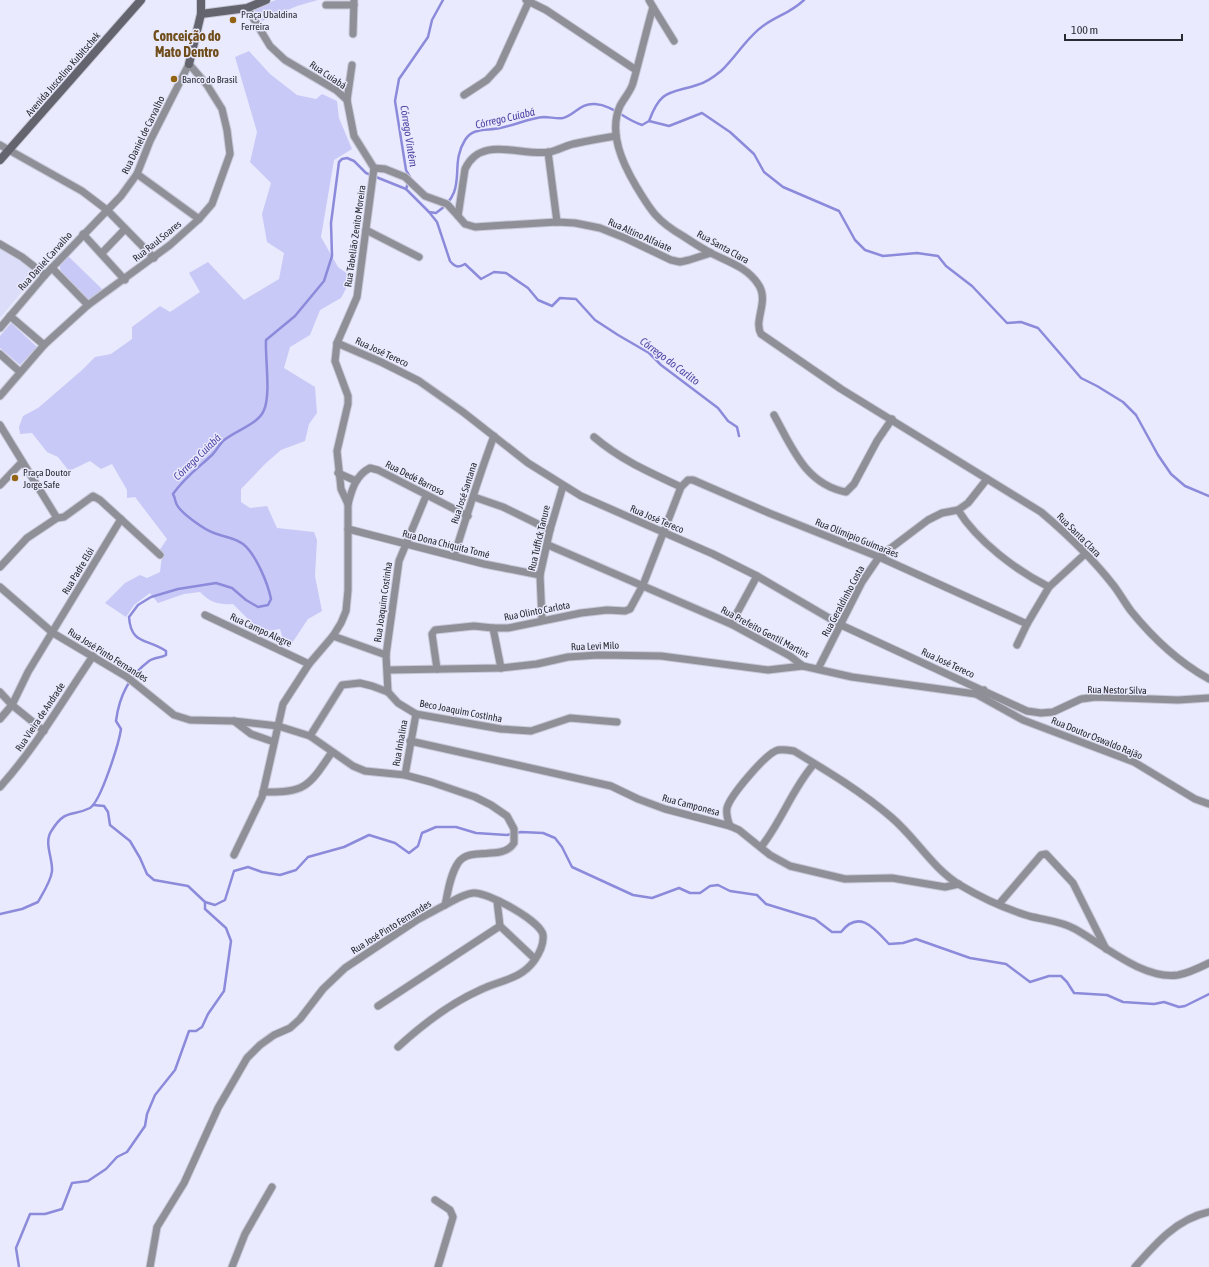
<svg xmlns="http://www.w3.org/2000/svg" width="1209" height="1267" font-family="'Asap Condensed',sans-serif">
<rect width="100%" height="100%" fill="#e9eafd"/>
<!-- built -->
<path fill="#dcddf8" d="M0,249L19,259L37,274L0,318Z"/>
<!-- green -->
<g fill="#c8c9f6">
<path d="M276,0H318L297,6L262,21L253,9Z"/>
<path d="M249,51L270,74L297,95L316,99L322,94L337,101L339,118L352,149L334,160L321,237L338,267L352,277L341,298L320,310L310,335L290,347L284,368L315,387L317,413L309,424L305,441L281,450L266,463L241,489V502L250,508L267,506L277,528L314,532L317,540L315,576L322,611L308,619L292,643L283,639L280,629L261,632L233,604C219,605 209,602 200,592L184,594L158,603L150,593L134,605L126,617L105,603L125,583L140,575L147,578L160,572L162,555L159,551L167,539L135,497L127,498V490L112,464L101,469L90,461L69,471L58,457L47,452L32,433L20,434L19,427L23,416L38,408L81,371L95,357L111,354L132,339V327L160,306L170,312L200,292L189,273L208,262L244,300L279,279L284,253L267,242L262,214L271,183L250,162L257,132L235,57Z"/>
<path d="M68,256L103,290L87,300L61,271L59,265Z"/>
<path d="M11,323L37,347L20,365L0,348V336Z"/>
</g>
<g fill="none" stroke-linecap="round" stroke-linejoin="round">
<!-- stream -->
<g stroke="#8c8adb" stroke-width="2.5">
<path d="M649,121L669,126L702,113L730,132L754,154L764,172L783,187L839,211L855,240L865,250L883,256L917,253L938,256L946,266L972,286L1007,323L1021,322L1038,328L1081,378L1097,386L1123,402L1136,415L1158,455L1171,474L1185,486L1209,496"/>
<path d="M406,189L410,177L406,170L395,101L399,79L428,37L432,20L443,0"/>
<path d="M429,212L437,222L450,261C455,267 458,268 465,264L481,279L494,272L506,273L528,288L538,300L552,306L560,298L576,299L595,320L618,335L649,353L661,365L718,408L728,421L737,427L739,436"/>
<path d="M93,805L104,806L108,812L110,825L130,841L140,858L147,874L154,880L188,886L205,902L215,905L225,900L234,871L248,867L262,872L280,875L296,870L308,857L344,847L369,835L395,843L409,853L418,846L422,833L436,827H456L476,833L507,835L521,832L543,833L555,838L562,847L572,867L633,895L652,898L679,888L690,893H700L710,886L718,885L730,891L757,895L766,904L815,919L832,932H841C859,909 874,928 889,944L903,943L916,939L970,958L1006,964L1030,982L1049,976H1061L1067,982L1074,993L1107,995L1123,1002L1154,1004L1164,1002L1179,1007L1185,1006L1209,994"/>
<path d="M0,914L22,909L38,902C43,893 51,881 52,871C53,858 43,842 52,830C66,808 72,817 90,808C101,801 119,743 121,729L116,721C119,697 129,676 149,661C154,657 161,658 166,655V651C147,638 131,645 129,617L138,605L151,597L178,589L216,583L232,588L246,600L258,607L268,605L271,599C268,584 256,554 243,544C235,538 224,537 214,533C205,530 182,514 177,505C175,502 175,497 173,494C184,478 198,468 212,455C216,451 219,445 223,441C234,431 259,424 264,410C271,394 265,359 266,340L295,316L324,281L332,256L331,223L339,162L342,159L347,158L354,161L366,173L406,189L429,212L436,213C470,190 448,167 465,140C473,127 487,131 500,128C515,125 530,118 544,117C550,117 557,119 563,118C575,115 580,103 595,104C613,105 625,120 642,125L649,121C661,89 669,94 697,85C705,83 715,76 721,71C735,58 748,36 763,26C778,15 789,14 804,0"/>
<path d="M19,1267L16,1248L30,1214H45L62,1209L72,1183L88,1181L106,1169L117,1157L127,1152L145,1126L147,1114L155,1095L175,1070L189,1031H196L202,1027L208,1014L224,991L231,941L226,928L205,909V902"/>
</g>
<!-- street casing -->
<g stroke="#c7c8d8" stroke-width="9">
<g id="street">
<path d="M526,0L546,10L636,70"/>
<path d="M649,0L653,7C646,32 640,58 633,83C631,91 624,98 620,106C608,133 623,164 636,186C651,211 657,221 683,236C692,242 701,248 711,253C728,262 747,267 758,284C770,301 753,320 761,334L841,389L1041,512C1067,534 1093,559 1114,586C1120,594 1125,603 1131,611C1152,637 1180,663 1209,679"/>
<path d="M326,5H354"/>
<path d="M653,7L674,41"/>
<path d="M353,34L354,0"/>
<path d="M464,95L487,80L499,67L529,1"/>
<path d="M347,100L352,65"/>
<path d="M616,136C602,138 587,141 573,144C565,146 558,150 550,152C522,157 481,134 465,169L458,216L465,224L475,227L557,222L575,223L600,228L625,238L671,260L680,262L689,260L711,253"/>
<path d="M0,145L82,191L107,210L154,258"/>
<path d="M548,152L557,222"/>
<path d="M374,168L385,169L405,177L425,196L447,204L458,216"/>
<path d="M137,174L199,219"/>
<path d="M366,230L419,257"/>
<path d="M83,234L125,280"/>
<path d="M0,244L22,257L45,275"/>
<path d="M102,253L125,229"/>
<path d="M52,268L88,305"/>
<path d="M10,316L44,345"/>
<path d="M0,328L45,275L121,196L137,174L150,141L189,64L207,85L222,109L227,130L230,154L212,204L199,219L170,245L88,305L44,345L0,396"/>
<path d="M337,343L381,362L419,381L463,412L528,463L581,496L713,554L757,576L841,625L1027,711L1041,713L1053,712L1081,699L1096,697L1178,700L1209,698"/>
<path d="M0,354L20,372"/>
<path d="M774,415C792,447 805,484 846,492L854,484L877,441L892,419"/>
<path d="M0,425L57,518"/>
<path d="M594,437C621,460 649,472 681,487"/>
<path d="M338,473L356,481"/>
<path d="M0,485L22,462"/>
<path d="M474,497L503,507L550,530"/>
<path d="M348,504C352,489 356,475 370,468L378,470L468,516"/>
<path d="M958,510C977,541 1017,571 1049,587"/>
<path d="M348,529L484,564L540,575"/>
<path d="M548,545L731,624L790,656L803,666L852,677L976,694L984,690"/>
<path d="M454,556C467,516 479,475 494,436"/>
<path d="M0,567L27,538L57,518L64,517L93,496L100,500L160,555"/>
<path d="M0,587L53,633L127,677L174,715L190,720L234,721L278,726L310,736L353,766L365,771L405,775L431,782L475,797L491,805L507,816L514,829V843C502,862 470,845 458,863C450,875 448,892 445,905L417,920L345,968L323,989L300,1019L290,1028L274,1035L260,1045L247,1058L218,1108L184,1183L157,1227L150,1267"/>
<path d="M205,615L309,664"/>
<path d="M542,620L540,575L550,530L563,486"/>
<path d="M731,624L757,576"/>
<path d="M333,636L386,655"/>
<path d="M1017,645L1027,624"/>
<path d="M501,668L493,628H508L581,613L607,610L625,611L630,609L643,585L681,487L688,480H693L769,513L879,557L1027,624L1049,587L1085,554"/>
<path d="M437,669L432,634L435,630L474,626L493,628"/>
<path d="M818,669L862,582L879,557L928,520L942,513L958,510L968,503L987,479"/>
<path d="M388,670L501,668L537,664L568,657L598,655L661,656L768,670L803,666"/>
<path d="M0,692L12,705L44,731"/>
<path d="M388,692L386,655L399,561L426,496"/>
<path d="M976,694L1023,720L1134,762L1195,799L1209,804"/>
<path d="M0,719L12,705L28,672L121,519"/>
<path d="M234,721L251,734L274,742"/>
<path d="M310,736L342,685L360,683L372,686L388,692L398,703L416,714L501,729L531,731L570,718L617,722"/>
<path d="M410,741L611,786L638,799L665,809L730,826L739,830L770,855L790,866L845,879L892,878L945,887L959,884"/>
<path d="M405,775L416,714"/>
<path d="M0,787C36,747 63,700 93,656"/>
<path d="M263,792C306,793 309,786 332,752"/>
<path d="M730,826C728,821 726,814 727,808C730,796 766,753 778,750C783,749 788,750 794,751C827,771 862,792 891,817C916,838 932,868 960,885C980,897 1006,909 1029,916C1044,920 1061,921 1075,929C1104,945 1143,980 1178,975C1189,973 1199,968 1209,963"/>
<path d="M761,847C782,821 792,789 814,764"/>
<path d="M234,855L262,797L283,704L309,664L333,636L341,623L346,611L348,590V504L341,489L337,451L348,404V396L335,361L337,343L357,297L374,168L354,136L347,100L336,90L285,60L270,46L247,8"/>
<path d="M497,901L500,926L535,959"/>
<path d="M999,904L1041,855L1046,854L1073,883L1106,949"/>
<path d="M378,1006L500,926"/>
<path d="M398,1047C423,1024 449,1004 480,990C500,980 520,980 534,961C539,954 544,944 543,935C541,921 486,891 473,893C463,894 453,901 445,905"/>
<path d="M435,1200L450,1210L453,1217L438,1267"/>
<path d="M232,1267L245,1234L272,1187"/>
<path d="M1135,1267C1156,1243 1177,1219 1209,1212"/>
</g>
</g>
<!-- secondary casing -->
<g stroke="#c7c8d8" stroke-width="10">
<g id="secondary">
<path d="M201,14L247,8L266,0"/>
<path d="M189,64L201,14V0"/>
<path d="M0,160L141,0"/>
</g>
</g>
<!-- street -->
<use href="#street" stroke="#8f8f97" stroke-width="7"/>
<!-- secondary -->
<use href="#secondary" stroke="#64646f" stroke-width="8"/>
</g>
<!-- markers -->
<g fill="#936312" stroke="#e9eafd" stroke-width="1.5">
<circle cx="233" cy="20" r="4"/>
<circle cx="174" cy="79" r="4"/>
<circle cx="15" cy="478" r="4"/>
</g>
<g text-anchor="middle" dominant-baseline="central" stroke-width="3" stroke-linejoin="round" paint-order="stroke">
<!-- poi labels -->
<g font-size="10" fill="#2a2b32" stroke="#e9eafd" text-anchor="start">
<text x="241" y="14">Praça Ubaldina<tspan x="241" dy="12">Ferreira</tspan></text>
<text x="182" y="79">Banco do Brasil</text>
<text x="23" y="472">Praça Doutor<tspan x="23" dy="12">Jorge Safe</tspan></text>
</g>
<!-- street labels -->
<g font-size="10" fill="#2a2b32" stroke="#e9eafd">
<text transform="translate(63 74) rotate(-49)">Avenida Juscelino Kubitschek</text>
<text transform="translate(328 75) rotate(34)">Rua Cuiabá</text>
<text transform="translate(143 135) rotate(-64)">Rua Daniel de Carvalho</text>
<text transform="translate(640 235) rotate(24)">Rua Altino Alfaiate</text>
<text transform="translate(355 236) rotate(-82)">Rua Tabelião Zenito Moreira</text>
<text transform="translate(157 241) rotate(-39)">Rua Raul Soares</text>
<text transform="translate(723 247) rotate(29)">Rua Santa Clara</text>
<text transform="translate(45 261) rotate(-48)">Rua Daniel Carvalho</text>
<text transform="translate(382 352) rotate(25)">Rua José Tereco</text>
<text transform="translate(415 478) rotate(27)">Rua Dedé Barroso</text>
<text transform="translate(464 493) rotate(-72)">Rua José Santana</text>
<text transform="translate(657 519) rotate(23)">Rua José Tereco</text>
<text transform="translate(1079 535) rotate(45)">Rua Santa Clara</text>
<text transform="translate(539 538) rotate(-77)">Rua Tuffick Tanure</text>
<text transform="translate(857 538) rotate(22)">Rua Olímipio Guimarães</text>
<text transform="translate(446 544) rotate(14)">Rua Dona Chiquita Tomé</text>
<text transform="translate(78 571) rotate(-59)">Rua Padre Elói</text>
<text transform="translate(843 601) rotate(-62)">Rua Geraldinho Costa</text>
<text transform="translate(383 602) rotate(-82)">Rua Joaquim Costinha</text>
<text transform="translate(537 611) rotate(-11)">Rua Olinto Carlota</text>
<text transform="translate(261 630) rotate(25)">Rua Campo Alegre</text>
<text transform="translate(765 632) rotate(28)">Rua Prefeito Gentil Martins</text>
<text transform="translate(595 646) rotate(-2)">Rua Levi Milo</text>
<text transform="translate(108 655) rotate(32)">Rua José Pinto Fernandes</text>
<text transform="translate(948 663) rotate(25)">Rua José Tereco</text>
<text transform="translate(1117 690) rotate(1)">Rua Nestor Silva</text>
<text transform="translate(461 711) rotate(11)">Beco Joaquim Costinha</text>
<text transform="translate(40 717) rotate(-56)">Rua Vieira de Andrade</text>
<text transform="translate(1097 738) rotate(22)">Rua Doutor Oswaldo Rajão</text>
<text transform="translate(400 743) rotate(-80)">Rua Inhalina</text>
<text transform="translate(691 805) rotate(15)">Rua Camponesa</text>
<text transform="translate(391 927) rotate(-32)">Rua José Pinto Fernandes</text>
</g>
<!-- water labels -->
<g font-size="11" font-style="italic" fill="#4f44a4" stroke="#e9eafd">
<text transform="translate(505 118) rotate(-13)">Córrego Cuiabá</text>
<text transform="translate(409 136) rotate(81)">Córrego Vintém</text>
<text transform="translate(670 361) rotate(37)">Córrego do Carlito</text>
<text transform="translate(197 457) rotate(-44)">Córrego Cuiabá</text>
</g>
<!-- district labels -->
<g font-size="14" font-weight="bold" fill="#704e1c" stroke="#e9eafd">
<text x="187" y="36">Conceição do<tspan x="187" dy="16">Mato Dentro</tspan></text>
</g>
</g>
<!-- scale -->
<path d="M1065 34v6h117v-6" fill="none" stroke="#2a2b32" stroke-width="2"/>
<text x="1071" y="34" font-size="12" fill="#2a2b32" stroke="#e9eafd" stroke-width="3" paint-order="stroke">100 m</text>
</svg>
